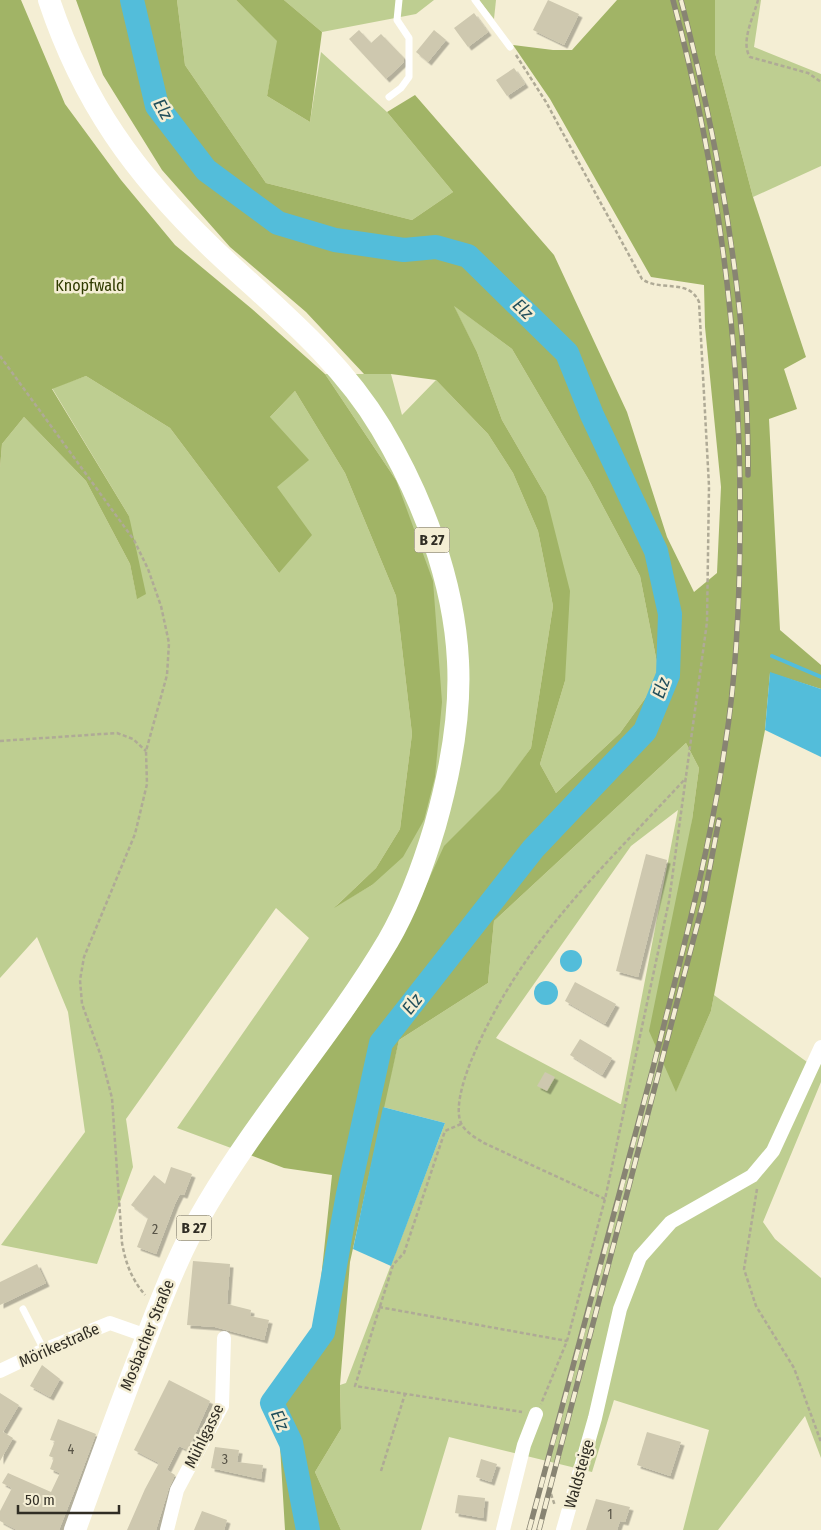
<svg xmlns="http://www.w3.org/2000/svg" width="821" height="1530" font-family="'Fira Sans Condensed',sans-serif">
<defs>
<filter id="shadow"><feDropShadow dx="3.5" dy="3.5" stdDeviation="0" flood-color="#0004"/></filter>
</defs>
<rect width="100%" height="100%" fill="#f4eed4"/>
<!-- green -->
<g fill="#bece91" fill-rule="evenodd">
<path d="M177,0H236L278,41L267,96L310,122L321,52L387,112L453,192L412,220L266,183L185,65Z"/>
<path d="M284,0H434L416,14L322,32Z"/>
<path d="M479,0H496L494,19Z"/>
<path d="M715,0H761L754,47L821,74V166L753,197L715,53Z"/>
<path d="M453,305L512,349L590,482L640,576L660,678L620,733L556,793L540,764L565,681L546,496L502,420L477,352Z"/>
<path d="M325,374H391L402,415L436,380L488,434L513,473L538,531L553,606L531,748L413,914L356,1010L250,1155L177,1128L309,938L276,908L126,1119L133,1167L97,1264L1,1245L85,1132L68,1012L37,937L0,978V468L2,444L24,417L86,481L130,564L137,598L129,516L52,388L86,376L170,428L279,573L277,487L270,417L295,391L345,473L396,596L412,734L400,829L376,868L336,906L372,885L424,820L396,480Z"/>
<path d="M686,743L699,768L692,820L676,1091L711,1011L714,995L814,1067L821,1055V1082L763,1222L775,1239L821,1278V1458L805,1416L718,1530H683L709,1430L614,1400L592,1472L449,1437L421,1530H341L315,1472L341,1429L340,1385L346,1383L445,1123L383,1107L399,1040L488,983L494,921ZM678,810L621,1104H620L496,1038L631,846Z"/>
</g>
<!-- forest -->
<g fill="#a1b466" fill-rule="evenodd">
<path d="M0,0H21L65,104L121,180L175,245L252,309L325,374L396,480L433,581L442,702L435,777L424,820L403,857L372,885L334,908L376,868L400,829L412,734L396,596L345,473L295,391L270,417L309,460L277,487L312,535L279,573L170,428L86,376L52,389L129,516L146,594L137,599L130,564L86,481L24,417L2,444L0,468Z"/>
<path d="M76,0H177L185,65L266,183L412,220L453,192L387,112L415,95L554,255L627,412L667,537L694,592L717,573L721,487L705,327L704,285L651,277L550,99L513,45L553,50H572L617,0H715V53L753,197L806,357L784,369L797,409L769,419L780,630L821,665V689L770,673L765,730L711,1011L676,1092L649,1031L692,820L699,768L686,743L494,921L488,983L399,1040L350,1262L340,1385L341,1429L315,1472L341,1530H285L277,1395L316,1326L332,1175L284,1168L250,1155L356,1010L413,914L444,846L500,790L531,748L553,606L538,531L513,473L488,434L436,380L391,374H364L306,312L230,247L162,170L103,75ZM454,306L512,349L590,482L640,576L660,678L620,733L556,793L540,764L565,681L570,591L546,496L502,420L477,352Z"/>
<path d="M236,0H284L322,32L310,122L267,96L277,41Z"/>
</g>
<!-- water -->
<g fill="#53bdda">
<path d="M770,672L821,689V757L765,730Z"/>
<circle cx="571" cy="961" r="11"/>
<circle cx="546" cy="993" r="12"/>
<path d="M383,1107L445,1123L391,1266L353,1249Z"/>
</g>
<g fill="none" stroke-linecap="round" stroke-linejoin="round">
<!-- stream -->
<path stroke="#53bdda" stroke-width="4" d="M772,656L821,677"/>
<!-- river -->
<path stroke="#53bdda" stroke-width="24" d="M132,0L157,106L206,170L278,223L335,240L404,250L436,247L468,256L567,353L592,415L656,551L670,614L668,675L645,731L533,849L381,1043L348,1194L323,1332L272,1403L291,1443L308,1530"/>
</g>
<!-- building -->
<g fill="#cec8af" filter="url(#shadow)">
<path d="M548,0L579,14L564,45L533,30Z"/>
<path d="M474,13L488,32L468,47L454,28Z"/>
<path d="M359,30L371,43L381,34L404,58V62L386,79L349,39Z"/>
<path d="M434,30L446,40L428,62L416,52Z"/>
<path d="M514,68L525,84L507,96L496,80Z"/>
<path d="M646,854L667,860L638,977L616,971Z"/>
<path d="M575,982L616,1004L605,1024L565,1001Z"/>
<path d="M580,1039L612,1058L602,1075L570,1055Z"/>
<path d="M545,1072L555,1077L547,1091L537,1086Z"/>
<path d="M171,1167L192,1174L184,1195L180,1194L175,1204L156,1254L137,1247L148,1218L131,1205L154,1175L165,1184Z"/>
<path d="M193,1261L230,1264L227,1304L251,1310L250,1316L269,1320L264,1340L215,1327L187,1325Z"/>
<path d="M37,1264L46,1283L0,1305V1282Z"/>
<path d="M42,1365L60,1379L50,1397L30,1386Z"/>
<path d="M169,1380L210,1401L188,1450L179,1446L167,1470L175,1475L169,1488L156,1530H127L145,1489L159,1463L134,1450Z"/>
<path d="M0,1393L19,1405L3,1432L13,1438L0,1461Z"/>
<path d="M58,1419L96,1434L76,1487L59,1530H17L0,1521V1511L12,1488L2,1483L8,1473L51,1492L60,1473L50,1469L54,1458L49,1456L55,1441L50,1440Z"/>
<path d="M647,1432L681,1442L670,1476L637,1465Z"/>
<path d="M215,1447L239,1450L237,1462L263,1465L261,1479L211,1468Z"/>
<path d="M481,1459L497,1464L491,1482L476,1477Z"/>
<path d="M458,1495L485,1498L483,1518L455,1513Z"/>
<path d="M596,1499L630,1507L625,1522L620,1521L617,1530H586Z"/>
<path d="M202,1511L227,1520L224,1530H194Z"/>
</g>
<g fill="none" stroke-linecap="round" stroke-linejoin="round">
<!-- path -->
<g stroke="#afaa96" stroke-width="2.5" stroke-dasharray="4 2.5" stroke-linecap="butt">
<path d="M758,0C754,16 740,42 750,57L808,73L821,82"/>
<path d="M516,55L546,102L642,279C660,292 689,278 699,302L709,486L707,622L669,901L605,1199L567,1341L541,1404"/>
<path d="M0,356L134,540L148,569L161,606L169,643L167,675L146,751L147,784L135,834L84,957L80,980L82,1004L101,1056L112,1098L122,1243C126,1264 131,1278 145,1295"/>
<path d="M0,741L117,733L133,739L146,751"/>
<path d="M461,1124L445,1131L404,1253L393,1265L355,1386L522,1412"/>
<path d="M757,1189L744,1269L756,1306L794,1368L821,1442"/>
<path d="M605,1199L484,1143C476,1138 465,1132 461,1123C454,1107 465,1076 471,1061C520,943 602,869 686,778"/>
<path d="M379,1307L567,1341"/>
<path d="M381,1471L405,1394"/>
<path d="M551,1494L555,1506"/>
</g>
<!-- service -->
<g stroke="#fff" stroke-width="7">
<path d="M475,0L510,47"/>
<path d="M389,97L401,88L409,77V38L397,20L399,0"/>
<path d="M23,1309L44,1350"/>
</g>
<!-- minor -->
<g stroke="#fff" stroke-width="14">
<path d="M0,1371L44,1350L110,1323L147,1336"/>
<path d="M167,1530L177,1490L222,1406L224,1338"/>
<path d="M503,1530L524,1445L536,1414"/>
<path d="M563,1530L595,1418L620,1309L640,1257L671,1222L752,1176L773,1151L821,1047"/>
</g>
<!-- primary -->
<path stroke="#fff" stroke-width="22" d="M49,0C83,102 135,174 212,248C272,305 338,356 381,428C422,497 454,580 458,661C461,716 450,773 435,826C423,866 409,905 388,941C334,1032 262,1112 208,1203C182,1246 164,1292 146,1339C121,1402 98,1466 75,1530"/>
<!-- rail casing -->
<g stroke="#888473" stroke-width="5.5">
<g id="rail">
<path d="M681,0C721,153 749,316 748,475"/>
<path d="M529,1530C571,1376 613,1222 653,1068C680,961 709,855 725,746C737,672 740,595 740,520C741,344 718,169 673,0"/>
<path d="M539,1530L703,903L719,820"/>
</g>
</g>
<!-- rail -->
<use href="#rail" stroke="#f4eed4" stroke-width="4" stroke-dasharray="11" stroke-linecap="butt"/>
</g>
<g text-anchor="middle" dominant-baseline="central" stroke-width="5" stroke-linejoin="round" paint-order="stroke">
<!-- number labels -->
<g font-size="14" fill="#585447">
<text x="155" y="1229">2</text>
<text x="71" y="1449">4</text>
<text x="225" y="1459">3</text>
<text x="610" y="1514">1</text>
</g>
<!-- shield labels -->
<g fill="#f4eed4" stroke="#6b6759" stroke-width="1">
<rect x="414.5" y="527.5" width="35" height="25" rx="4"/>
<rect x="176.5" y="1215.5" width="35" height="25" rx="4"/>
</g>
<g font-size="15" font-weight="bold" fill="#302d24">
<text x="432" y="540">B 27</text>
<text x="194" y="1228">B 27</text>
</g>
<!-- park labels -->
<g font-size="16" fill="#303b00" stroke="#f4eed4">
<text x="90" y="285">Knopfwald</text>
</g>
<!-- street labels -->
<g font-size="16" fill="#302d24" stroke="#f4eed4">
<text transform="translate(147 1335) rotate(-68)">Mosbacher Straße</text>
<text transform="translate(59 1345) rotate(-24)">Mörikestraße</text>
<text transform="translate(204 1436) rotate(-64)">Mühlgasse</text>
<text transform="translate(579 1474) rotate(-74)">Waldsteige</text>
</g>
<!-- water labels -->
<g font-size="18" font-style="italic" fill="#204e5b" stroke="#f4eed4">
<text transform="translate(163 109) rotate(61)">Elz</text>
<text transform="translate(523 309) rotate(44)">Elz</text>
<text transform="translate(661 688) rotate(-70)">Elz</text>
<text transform="translate(412 1004) rotate(-52)">Elz</text>
<text transform="translate(280 1420) rotate(66)">Elz</text>
</g>
</g>
<!-- scale -->
<path d="M18 1505v8h101v-8" fill="none" stroke="#302d24" stroke-width="2.5"/>
<text x="25" y="1505" font-size="15" fill="#302d24" stroke="#f4eed4" stroke-width="4" paint-order="stroke">50 m</text>
</svg>
